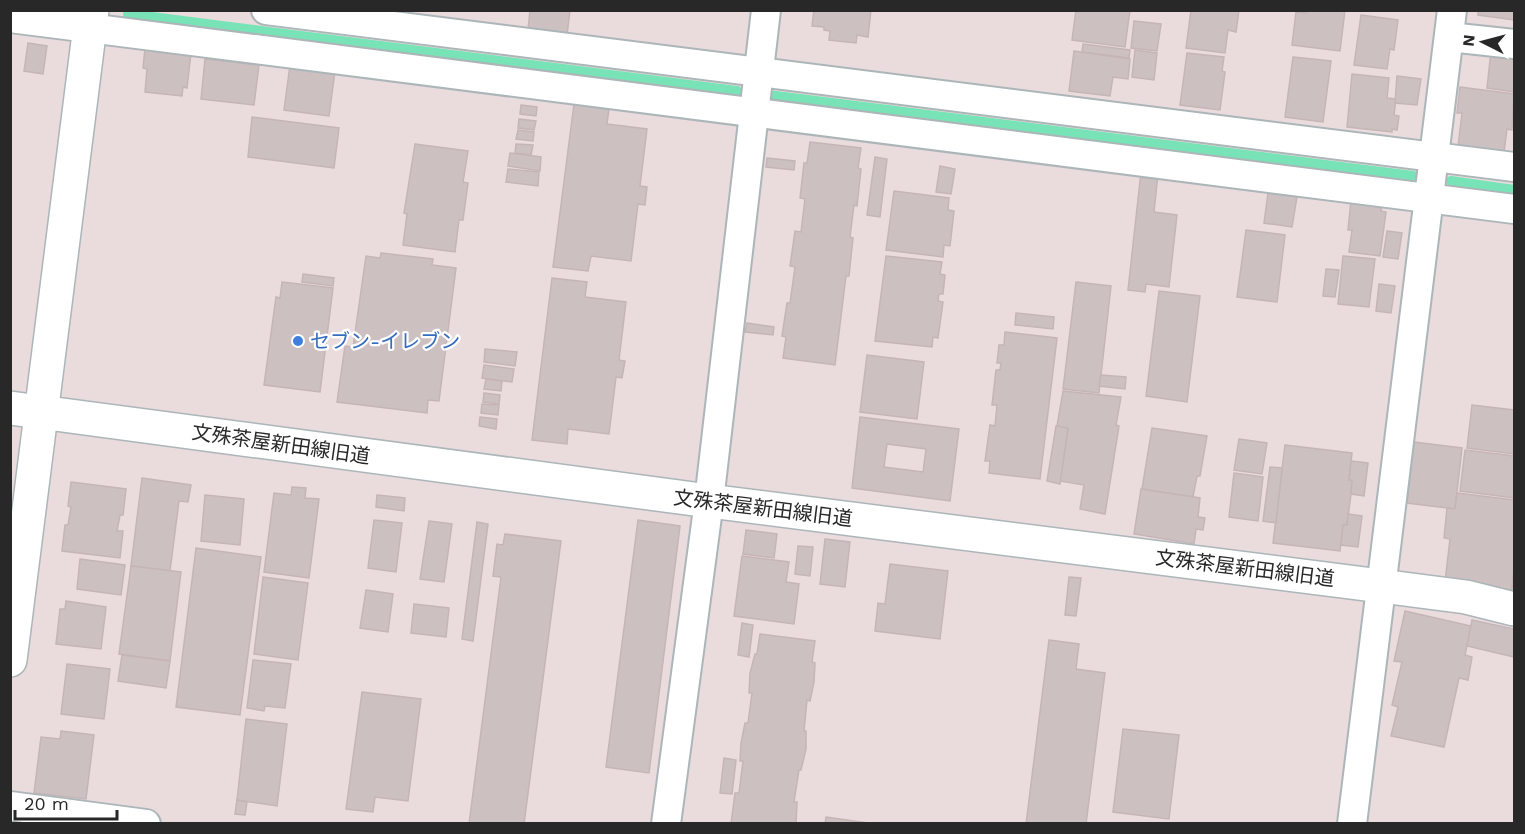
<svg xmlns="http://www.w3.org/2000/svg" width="1525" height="834" font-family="'Work Sans','Noto Sans JP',sans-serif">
<rect width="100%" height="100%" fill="#eadbdd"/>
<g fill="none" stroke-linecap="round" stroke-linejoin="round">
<!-- stream -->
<g stroke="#77e3b7" stroke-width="10">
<path d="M128,14L737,91"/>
<path d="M768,95L1413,176"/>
<path d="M1451,181L1514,190"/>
</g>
</g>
<!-- building -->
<g fill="#ccc0c1" stroke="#c5b5b6" stroke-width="1.5" fill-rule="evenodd">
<path d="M530,10H570L567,35L528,30Z"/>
<path d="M814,10H871L868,37L857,35L856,43L829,40L830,31L824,30V27L812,26Z"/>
<path d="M1076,10H1130L1125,47L1072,40Z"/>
<path d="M1191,10H1239L1236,32L1228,30L1225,53L1186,48Z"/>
<path d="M1307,10H1345L1340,51L1292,45L1296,12L1307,13Z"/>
<path d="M1478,10H1514V20L1478,15Z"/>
<path d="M1361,15L1398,20L1394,50L1390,49L1387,69L1354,65Z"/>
<path d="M1134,21L1161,24L1157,51L1131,48Z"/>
<path d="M28,43L47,46L43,74L24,71Z"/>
<path d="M1083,44L1130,50L1129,58L1082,52Z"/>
<path d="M145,48L191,53L187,88L183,87L182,96L145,92L147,69L143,68Z"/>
<path d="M1135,50L1157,53L1154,80L1132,77Z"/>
<path d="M1074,51L1130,59L1128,79L1113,77L1110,96L1069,91Z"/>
<path d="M1491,51L1514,54V92L1487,88Z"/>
<path d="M1187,53L1224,57L1222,71L1225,72L1220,110L1180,105Z"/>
<path d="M1293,57L1331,61L1323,122L1285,117Z"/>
<path d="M205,59L259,65L254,105L201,99Z"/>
<path d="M290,65L335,71L329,116L284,110Z"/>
<path d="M1352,74L1389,78L1387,98L1396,99L1394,115L1399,116L1397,130L1392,129V132L1347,127Z"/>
<path d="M1397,76L1421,79L1417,105L1395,103Z"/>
<path d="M1460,87L1514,94L1512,130L1507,129L1503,160L1457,155L1462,113H1457Z"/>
<path d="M574,104L609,109L607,124L647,129L640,186L647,187L645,205L638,204L631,261L591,256L588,271L553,267Z"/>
<path d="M521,105L537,107L536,116L520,114Z"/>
<path d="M252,117L339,128L334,168L248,157Z"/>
<path d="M519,119L536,121L534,130L518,128Z"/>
<path d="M518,130L534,132L533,141L516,139Z"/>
<path d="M810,142L861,148L858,168L861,169L857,206L854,205L850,237L853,238L849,276H846L835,365L783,358L786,337L782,336L787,303H790L795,267L790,266L795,231L801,232L805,199L800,198L804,163H807Z"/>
<path d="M415,144L468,151L463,182L468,183L463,220H459L455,252L403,245L407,214L404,213Z"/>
<path d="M516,144L533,145L531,155L515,153Z"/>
<path d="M510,153L541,157L540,171L508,166Z"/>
<path d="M875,157L887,159L880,217L867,215Z"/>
<path d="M767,158L795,161L794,170L766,167Z"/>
<path d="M940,166L955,169L951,194L936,192Z"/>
<path d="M508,169L539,172L538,186L506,182Z"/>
<path d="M1141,172L1158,174L1154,212L1177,215L1169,287L1146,284L1145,292L1128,290Z"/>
<path d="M894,191L949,198L948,210L954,211L950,246L944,245L943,257L886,250Z"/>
<path d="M1268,193L1297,197L1292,227L1264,223Z"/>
<path d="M1351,200L1382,204L1381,211L1386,212L1380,256L1349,252L1352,230H1348Z"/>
<path d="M1246,230L1285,235L1277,302L1237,297Z"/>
<path d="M1387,231L1402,233L1398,259L1383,257Z"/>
<path d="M381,253L433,259L432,265L456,268L439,401L428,400L427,413L337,402L345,346L353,347L366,256L380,258Z"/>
<path d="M886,256L942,262L940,274L945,275L943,294H939L938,301L943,302L938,338L933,337L932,347L875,341Z"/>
<path d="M1343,256L1375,259L1369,307L1338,304Z"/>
<path d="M1326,269L1339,270L1335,297L1323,296Z"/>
<path d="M303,274L334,278L333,286L302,282Z"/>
<path d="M552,278L587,282L585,297L626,302L619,360L625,361L622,378L616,377L609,434L568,429L567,444L532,440Z"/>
<path d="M282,282L333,288L320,392L264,385L276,297L280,298Z"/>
<path d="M1076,282L1111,286L1099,393L1063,389Z"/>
<path d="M1379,284L1395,286L1391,313L1376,311Z"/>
<path d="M1159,291L1200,296L1187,402L1146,396Z"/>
<path d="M1016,313L1054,317L1053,329L1015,325Z"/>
<path d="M747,323L774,327L773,335L745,332Z"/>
<path d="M1005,332L1057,338L1040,479L989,473L990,461H985L990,425L995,426L997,405H992L996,370H1000L1001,363H997L999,345H1004Z"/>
<path d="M485,349L517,352L515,366L484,362Z"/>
<path d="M867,355L924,362L917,419L860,412Z"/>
<path d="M484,365L514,369L512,382L482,378Z"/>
<path d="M1101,375L1126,377L1125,389L1099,386Z"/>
<path d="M486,379L502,381L501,391L484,389Z"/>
<path d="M1063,391L1121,397L1116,425L1119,426L1105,514L1080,509L1084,485L1060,481L1068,428L1057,426Z"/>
<path d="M484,393L500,395L499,404L483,402Z"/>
<path d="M482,404L499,405L498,415L481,413Z"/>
<path d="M1472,405L1514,410V454L1467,448Z"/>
<path d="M480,417L497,419L496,429L479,426Z"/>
<path d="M860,417L959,429L950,501L852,488ZM887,444L926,449L923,472L884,467Z"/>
<path d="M1056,426L1068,428L1060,484L1047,481Z"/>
<path d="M1152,428L1207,436L1200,476H1197L1193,497L1142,489Z"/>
<path d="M1239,439L1267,443L1262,474L1234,470Z"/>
<path d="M1414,442L1462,448L1455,509L1407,503Z"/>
<path d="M1285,445L1352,453L1349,480H1352L1351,494L1347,525H1343L1340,551L1273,543Z"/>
<path d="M1465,450L1514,456V498L1460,491Z"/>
<path d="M1351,461L1368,463L1364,496L1351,494L1352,480H1349Z"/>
<path d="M1270,467L1282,468L1276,523L1263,521Z"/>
<path d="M1234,473L1263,477L1258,521L1229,517Z"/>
<path d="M142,478L191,485L188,502L179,501L170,571L131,566Z"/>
<path d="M71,482L126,489L123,515H120L117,531H123L120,558L62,551L65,525H68L71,507L68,506Z"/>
<path d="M292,487L306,488L305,498L319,499L309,578L264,572L274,493L291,495Z"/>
<path d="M1141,489L1200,498L1198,517L1205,518L1203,530L1196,529L1194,544L1134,534Z"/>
<path d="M1457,493L1514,500V567L1512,590L1445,582L1450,539L1444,538L1447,508L1455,509Z"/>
<path d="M205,495L244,499L240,545L201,541Z"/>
<path d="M377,495L405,498L404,511L376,507Z"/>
<path d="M1348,514L1362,516L1358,547L1341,545L1343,525H1347Z"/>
<path d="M374,520L402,523L396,572L368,568Z"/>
<path d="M638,520L680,526L649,773L606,767Z"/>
<path d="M429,521L452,524L444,582L420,579Z"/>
<path d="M477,522L488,524L473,641L462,639Z"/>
<path d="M746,530L777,534L774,558L743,554Z"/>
<path d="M505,534L561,541L524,824H469L501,577L493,576L497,544L503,545Z"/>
<path d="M825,539L850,542L845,587L820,584Z"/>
<path d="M798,546L813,547L810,576L795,574Z"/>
<path d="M196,548L261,557L240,715L176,707Z"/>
<path d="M742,556L789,562L786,582L799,584L794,624L734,616Z"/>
<path d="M80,559L125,565L121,595L77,589Z"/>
<path d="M890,564L948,571L940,639L875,631L878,603L885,604Z"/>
<path d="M131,566L181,572L170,661L119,654Z"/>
<path d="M263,577L308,583L298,660L254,654Z"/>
<path d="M1069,577L1081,578L1076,616L1065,615Z"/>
<path d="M366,590L393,594L388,632L360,628Z"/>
<path d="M66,601L106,607L101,649L56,644L60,609H65Z"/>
<path d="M414,604L449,608L446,637L411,633Z"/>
<path d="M1405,611L1471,626L1465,655L1472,657L1468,680L1459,678L1444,747L1391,736L1398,707L1392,705L1402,662L1394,661Z"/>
<path d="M1472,620L1514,629V657L1467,646Z"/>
<path d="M742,623L753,625L749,657L738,655Z"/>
<path d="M760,634L815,641L812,662L815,663L814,682L810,701L807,700L804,731H806V749L801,770H799L794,802H797L796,824H731L735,793H739L743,761H740L741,743L745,723H748L752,693H749L750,673L755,654H757Z"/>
<path d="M1049,640L1079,644L1076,669L1105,673L1086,824H1026Z"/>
<path d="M122,655L170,661L166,688L118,681Z"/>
<path d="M253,660L291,664L285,708L265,706L264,711L247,708Z"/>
<path d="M67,664L110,669L104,719L61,714Z"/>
<path d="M362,692L421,699L408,801L375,797L373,812L346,809Z"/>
<path d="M246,719L287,724L277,806L237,800Z"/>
<path d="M1123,729L1179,735L1169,819L1113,812Z"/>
<path d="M61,731L94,735L86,799L34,793L41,737L60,739Z"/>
<path d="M724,758L736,760L732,794L720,793Z"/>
<path d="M237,800L247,802L245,815L235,814Z"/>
<path d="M826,817L875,824H825Z"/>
</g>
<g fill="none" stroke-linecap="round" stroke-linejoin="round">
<!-- street casing -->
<g stroke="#acb6b8" stroke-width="32">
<g id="street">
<path d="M266,10L1514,167"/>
<path d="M10,18L1514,209"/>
<path d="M1449,37L1514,44"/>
<path d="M10,806L146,824"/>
<path d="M666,824L709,501L766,10"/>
<path d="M1352,824L1452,10"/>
</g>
</g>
<!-- secondary casing -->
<g stroke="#acb6b8" stroke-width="36">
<g id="secondary">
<path d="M10,408L709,501L1381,586L1466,597L1514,609"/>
<path d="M10,660L92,10"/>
</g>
</g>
<!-- street -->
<use href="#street" stroke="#fff" stroke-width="28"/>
<!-- secondary -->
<use href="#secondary" stroke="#fff" stroke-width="33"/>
</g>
<!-- markers -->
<circle fill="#3f7fe0" stroke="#fff" stroke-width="2" cx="298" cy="341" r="6"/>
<g text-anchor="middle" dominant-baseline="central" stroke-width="4.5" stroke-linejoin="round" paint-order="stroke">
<!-- shop labels -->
<g font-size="20" fill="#366cbe" stroke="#fff" text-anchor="start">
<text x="310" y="341">セブン-イレブン</text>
</g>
<!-- street labels -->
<g font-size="20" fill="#282828" stroke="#fff">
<text transform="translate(281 444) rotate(8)">文殊茶屋新田線旧道</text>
<text transform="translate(763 508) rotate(7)">文殊茶屋新田線旧道</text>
<text transform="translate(1245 568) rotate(7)">文殊茶屋新田線旧道</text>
</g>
</g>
<!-- border -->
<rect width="1525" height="834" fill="none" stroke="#282828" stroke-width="24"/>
<!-- north arrow -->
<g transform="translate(1483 42) rotate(276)" stroke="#ffffff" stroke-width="4.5" paint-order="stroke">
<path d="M0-4.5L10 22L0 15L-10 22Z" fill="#282828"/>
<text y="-9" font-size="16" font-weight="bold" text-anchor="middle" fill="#282828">N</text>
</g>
<!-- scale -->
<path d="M15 810v9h102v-9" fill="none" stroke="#282828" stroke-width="3"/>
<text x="24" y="810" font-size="18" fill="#282828" stroke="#ffffff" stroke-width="4.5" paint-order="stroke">20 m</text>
</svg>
